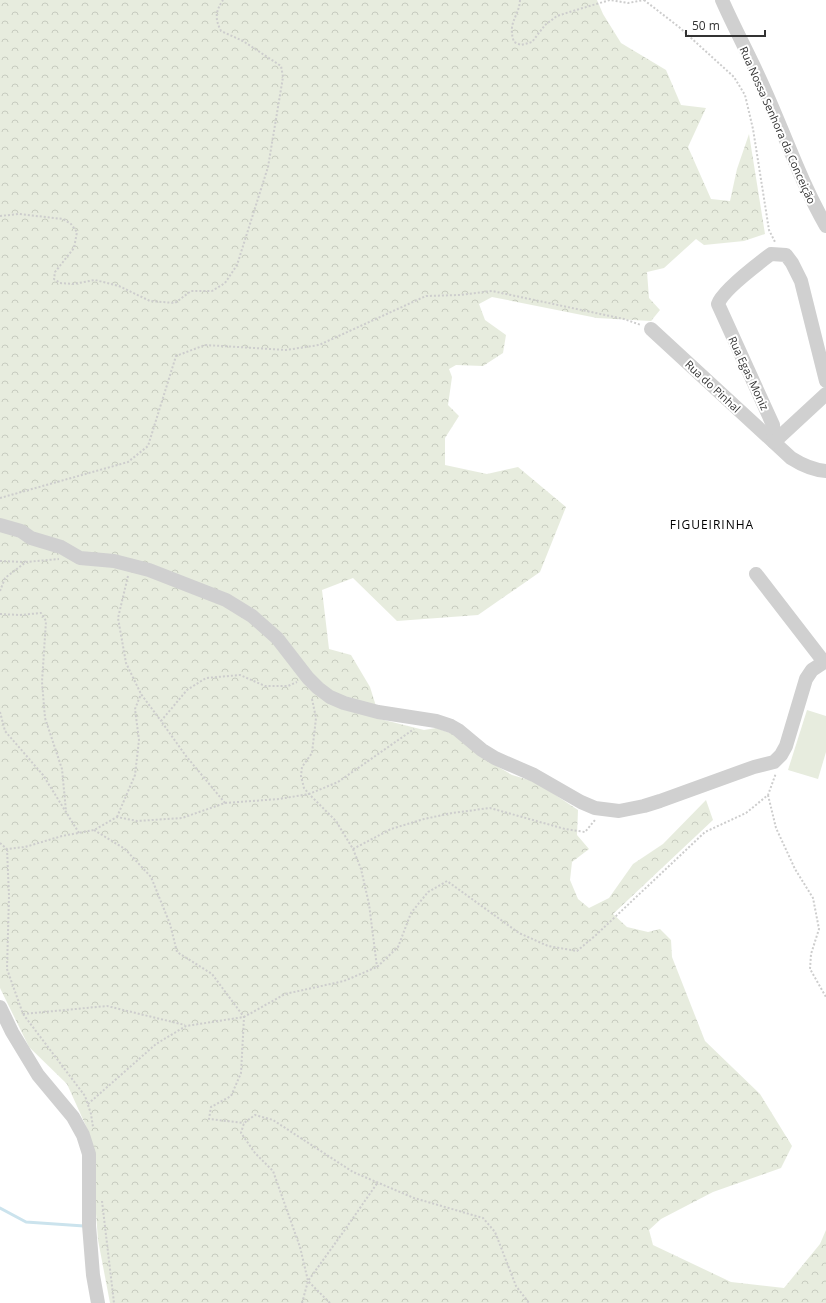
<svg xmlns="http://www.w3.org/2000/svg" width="826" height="1303" font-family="'Open Sans',sans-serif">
<defs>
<pattern id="forest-crowns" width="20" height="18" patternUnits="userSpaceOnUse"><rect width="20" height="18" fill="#e7ecde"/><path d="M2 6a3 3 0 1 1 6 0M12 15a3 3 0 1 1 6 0" fill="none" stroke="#c7cbbf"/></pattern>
</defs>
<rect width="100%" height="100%" fill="#fff"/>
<!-- forest -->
<path fill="url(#forest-crowns)" d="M0,0H597L603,14L621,43L666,70L681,105L706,108L688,147L711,199L730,201L737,169L749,134L765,234L744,241L704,245L696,239L664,268L647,272L649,298L660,310L651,321L597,318L492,297L479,304L485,320L506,335L503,353L483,366L456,365L449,369L452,377L448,405L459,416L445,438V465L487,474L518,467L566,507L540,572L478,615L397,621L353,578L322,590L329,649L351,655L370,687L380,719L424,730L436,728L453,734L480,756L512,775L536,782L578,810L577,835L589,849L572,862L570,880L578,899L589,908L609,898L633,864L663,844L706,800L713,820L613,914L627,927L648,932L660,929L671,940L672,957L705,1041L760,1094L792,1146L781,1168L713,1192L661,1219L649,1230L653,1245L731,1282L784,1288L820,1244L826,1230V1303H110L98,1240L90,1135L67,1084L29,1047L0,988Z"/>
<!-- pitch -->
<path fill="#e7ecde" d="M807,710L826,716V752L818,779L788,770Z"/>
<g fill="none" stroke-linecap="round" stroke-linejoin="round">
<!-- stream -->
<path stroke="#cbe3ed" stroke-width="3" d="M0,1208L26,1222L84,1226"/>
<!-- path -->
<g stroke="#cdcdcd" stroke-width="2" stroke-dasharray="2 2" stroke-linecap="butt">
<path d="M520,0C519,17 507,22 514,42L521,45L532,42L545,25L557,16L576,10L610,0L628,3L644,0"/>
<path d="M644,0L679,27L734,77L745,95L753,129L769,230L775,242"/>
<path d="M0,216L19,214L63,219L71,224L77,232L74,248L55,272L54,279L60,283L73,284L95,280L119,286L150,301L175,303L191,291H212L225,283L237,265L268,167L283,77L281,66L243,41L221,31C215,19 215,12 223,0"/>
<path d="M0,498L128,462L148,446L176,356L205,345L286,350L319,345L426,296L460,295L492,291L624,319L641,325"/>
<path d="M0,561L25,562"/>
<path d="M128,576L118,618L126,663L141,694L161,721"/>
<path d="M0,591L5,578L26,562L59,559"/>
<path d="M0,614L20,615L41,613L46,621L42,682L45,718L62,769L66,811"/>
<path d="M312,699L316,718L312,753L302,767L301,776L304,788L309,794L336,821L353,849L361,869L369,904L377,967"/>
<path d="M0,712L5,731L43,775L79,833"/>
<path d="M768,795L776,828L795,869L813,898L819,929L811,954L810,969L826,997"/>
<path d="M225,803L186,756L161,721L187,690L206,678L240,675L265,686H288L297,682"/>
<path d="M117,817L135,775L139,740L135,709L141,694"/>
<path d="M94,830L125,849L151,877L170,924L177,952L212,974L244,1017L241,1073L231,1096L211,1107L209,1119L244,1123"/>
<path d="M0,843L7,849L25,847L62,836L94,830L117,817L137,821L182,818L225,803L279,799L309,794L338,782L414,729"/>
<path d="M7,849L9,896L7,969L23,1014L85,1096L91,1114L93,1127"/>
<path d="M353,849L391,829L424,819L452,813L490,808L565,829L585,832L595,820"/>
<path d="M23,1014L107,1006L185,1025"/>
<path d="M88,1104L156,1044L186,1026L244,1017L285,994L344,981L377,967L398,947L411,913L428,892L447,881L519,933L548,946L577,951L596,935L705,832L746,813L768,795L776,773"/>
<path d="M102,1201L114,1303"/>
<path d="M302,1303L308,1281L344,1231L378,1182"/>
<path d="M330,1303L308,1281L300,1247L273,1171L255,1153L241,1133L244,1123L255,1115L273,1120L353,1172L414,1198L483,1218L495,1232L516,1286L529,1303"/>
</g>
<!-- minor -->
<g stroke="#d0d0d0" stroke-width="14">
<path d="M722,0C736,32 753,62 766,93C786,138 802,184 826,226"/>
<path d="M651,329L791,458C802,465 813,470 826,471"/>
<path d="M774,442L773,425L718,304C722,291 759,263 771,254L786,255L792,263L801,281L826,381"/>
<path d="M774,442L826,394"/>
<path d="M0,525L21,531L31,538L61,547L80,558L114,561L149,570L226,600L252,616L277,638L308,678L318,688L330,697L344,703L378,712L436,721L451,726L458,730L482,750L495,758L534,775L581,802L595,808L619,811L644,806L660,801L754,767L774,762L781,755L786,746L806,679L812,670L826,661"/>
<path d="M756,574L824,662"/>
<path d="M0,1007L12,1032L38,1075L73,1117L83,1135L89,1154V1225L93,1275L98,1303"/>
</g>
</g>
<g text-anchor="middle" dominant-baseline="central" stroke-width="4" stroke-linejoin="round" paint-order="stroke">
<!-- street labels -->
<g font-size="11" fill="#333" stroke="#fff">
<text transform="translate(778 125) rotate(66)">Rua Nossa Senhora da Conceição</text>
<text transform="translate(749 373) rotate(65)">Rua Egas Moniz</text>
<text transform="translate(713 386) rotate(43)">Rua do Pinhal</text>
</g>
<!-- neighbourhood labels -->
<g font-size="12" letter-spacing="1" fill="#000" stroke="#fff">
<text x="712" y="524">FIGUEIRINHA</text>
</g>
</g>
<!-- scale -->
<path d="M686 30v6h79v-6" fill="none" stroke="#333333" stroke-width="2"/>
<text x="692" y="30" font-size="12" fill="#333333" stroke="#ffffff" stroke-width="3" paint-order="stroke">50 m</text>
</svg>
